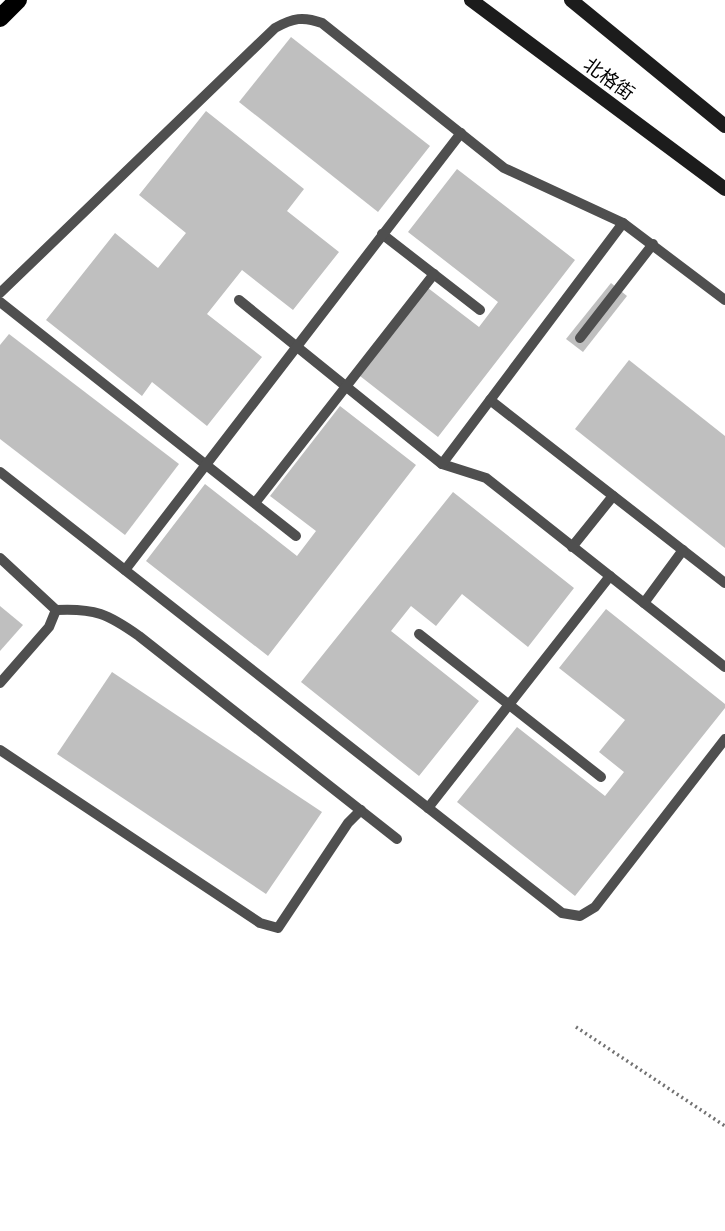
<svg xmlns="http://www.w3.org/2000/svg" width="725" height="1231" font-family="Figtree,'Noto Sans SC',sans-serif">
<rect width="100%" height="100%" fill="#fff"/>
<!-- building -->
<g fill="#bfbfbf">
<path d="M291,37L430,146L378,212L239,102Z"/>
<path d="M206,111L304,189L287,211L339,252L293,310L242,270L207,314L262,357L207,426L152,382L142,396L46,320L115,233L158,268L186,233L139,195Z"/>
<path d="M457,169L575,260L438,437L360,376L428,288L479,327L498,302L408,232Z"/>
<path d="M611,283L627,296L583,352L566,339Z"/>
<path d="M9,334L179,464L125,535L0,439V345Z"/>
<path d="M629,360L725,436V548L575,429Z"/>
<path d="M340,406L416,465L268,656L146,561L205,484L297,556L316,531L270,496Z"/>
<path d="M453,492L574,588L528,647L462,594L436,626L411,606L391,631L479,701L419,776L301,682Z"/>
<path d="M0,606L23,625L0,651Z"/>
<path d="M606,609L725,704V708L575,896L457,802L517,727L605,796L624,772L599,752L625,720L559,668Z"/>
<path d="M112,672L322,812L266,894L57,754Z"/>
</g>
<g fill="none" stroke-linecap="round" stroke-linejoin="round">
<!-- path -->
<path stroke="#717171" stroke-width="3.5" stroke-dasharray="2 3.5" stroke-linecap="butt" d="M576,1027L725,1126"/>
<!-- lane -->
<g stroke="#4f4f4f" stroke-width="10">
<path d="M382,234L480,310"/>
<path d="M0,293L275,28C293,18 303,16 322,23L504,168L623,223L725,300"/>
<path d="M239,300L442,464L486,478L725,667"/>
<path d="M0,302L296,536"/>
<path d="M580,338L653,244"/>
<path d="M490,400L725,583"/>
<path d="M442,464L623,223"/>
<path d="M0,472L562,913L580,916L595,907L725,739"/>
<path d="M255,503L434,274"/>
<path d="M572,547L613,496"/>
<path d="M0,558L56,610C95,608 108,614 139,636L397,839"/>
<path d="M125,570L461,133"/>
<path d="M644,603L683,550"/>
<path d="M419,634L601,777"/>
<path d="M0,683L49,627L56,610"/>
<path d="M0,750L260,923L278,928L348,823L361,810"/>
<path d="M428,808L610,576"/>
</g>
<!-- secondary -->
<g stroke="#1c1c1c" stroke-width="14">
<path d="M471,0L725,189"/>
<path d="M571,0L725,126"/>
</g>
<!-- primary -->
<path stroke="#000" stroke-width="18" d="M0,18L18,0"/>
</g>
<g text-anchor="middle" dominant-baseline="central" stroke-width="5" stroke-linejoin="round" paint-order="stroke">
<!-- street labels -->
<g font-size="19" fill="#000" stroke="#fff">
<text transform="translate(609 79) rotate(36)">北格街</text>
</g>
</g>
</svg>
